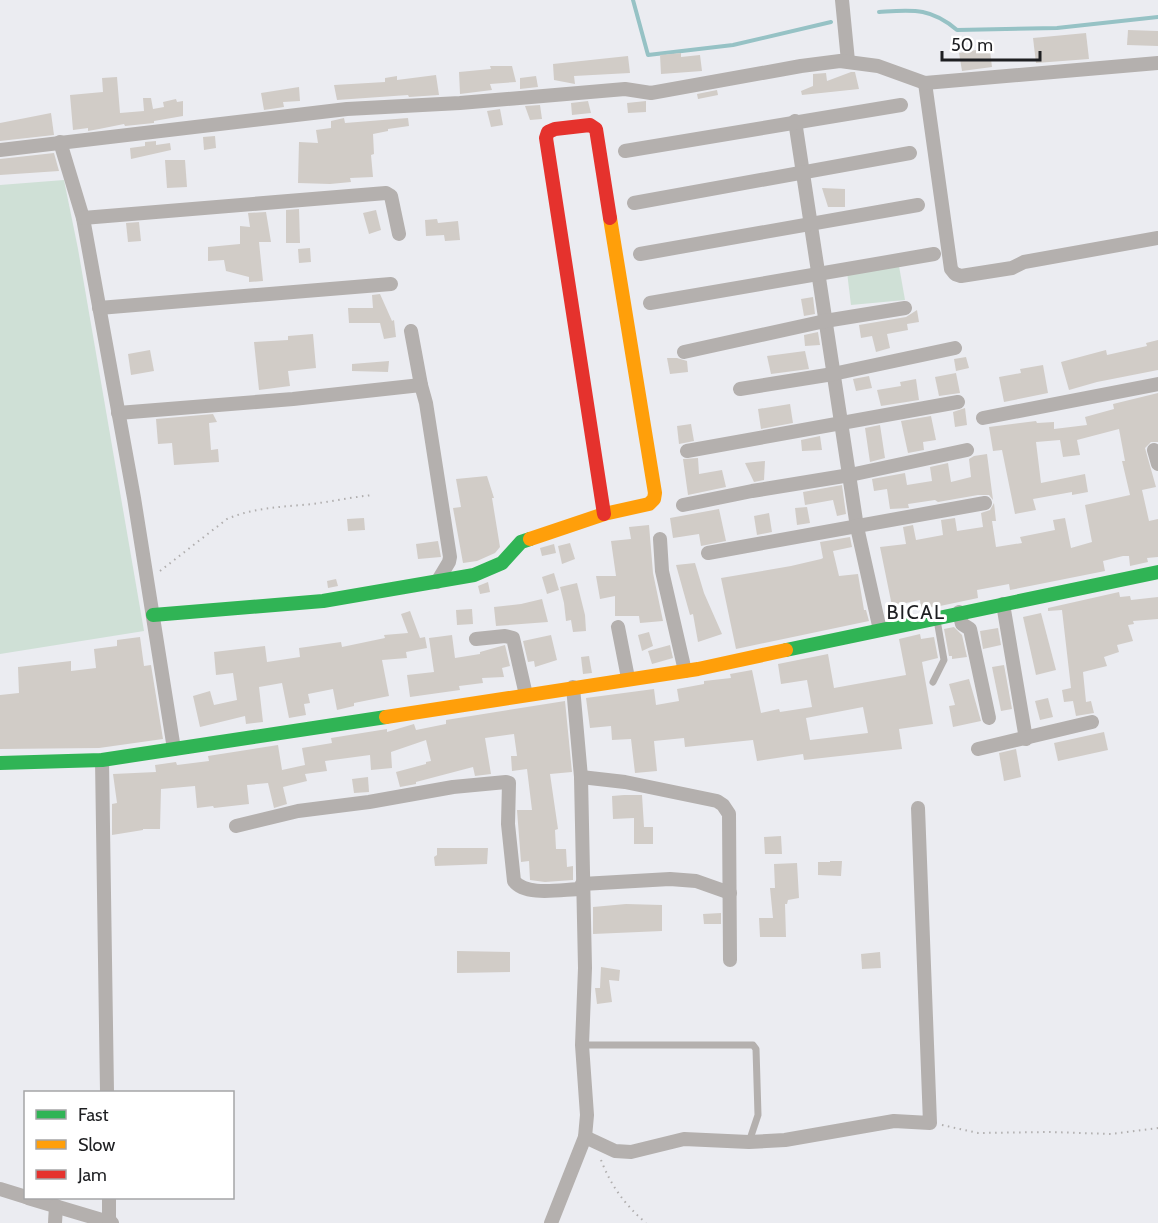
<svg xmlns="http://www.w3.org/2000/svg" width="1158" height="1223" font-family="Cabin,sans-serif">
<rect width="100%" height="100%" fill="#ebecf1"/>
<!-- grass -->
<g fill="#cfe0d6">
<path d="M64,180L78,249L144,631L0,654V185Z"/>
<path d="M899,266L905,300L851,305L847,272Z"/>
</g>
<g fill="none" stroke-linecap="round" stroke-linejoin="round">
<!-- stream -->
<g stroke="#96c2c5" stroke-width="4">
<path d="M633,0L648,55L733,45L831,22"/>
<path d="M879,12C912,10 930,7 957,30L1057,28L1158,17"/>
</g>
</g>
<!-- building -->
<g fill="#d1ccc7" fill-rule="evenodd">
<path d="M1128,30L1158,31V46L1127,45Z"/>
<path d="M1086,33L1089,59L1036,63L1033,38Z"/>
<path d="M976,50L977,53L990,51L992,67L962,71L959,53Z"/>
<path d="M681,53V57L700,55L702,71L661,74L660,55Z"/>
<path d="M628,56L630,73L574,76L575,84L554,80L553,64Z"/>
<path d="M490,66H512L516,82L490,84L492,90L460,94L459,72L491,69Z"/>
<path d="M851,72H855L859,89L802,95L801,91L813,86V74L826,73L827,81Z"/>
<path d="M436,75L439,95L409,97L408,95L337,100L334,85L385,82V78L397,76V80Z"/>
<path d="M536,76L538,87L520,89V78Z"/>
<path d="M117,77L120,113L144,111L143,98H151L153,109L164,107L163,102L176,99L177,102L183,101V116L154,121V123L125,126L124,124L99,129L88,131V128L73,130L70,95L103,92L102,78Z"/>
<path d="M299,87L300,101L283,102L284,107L264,110L261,93Z"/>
<path d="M717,90L718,95L698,99L697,94Z"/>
<path d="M588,101L591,113L572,115L571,103Z"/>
<path d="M646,101V112L628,113L627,103Z"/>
<path d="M540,105L542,119L530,120L525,106Z"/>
<path d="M500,109L503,125L491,127L487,111Z"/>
<path d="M51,113L54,135L0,141V123Z"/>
<path d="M344,118L345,123L408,118L409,126L388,129V131L373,134L374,154L371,155L373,177L350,178L351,182L330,184L298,183L299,142L318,143L316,130L331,128V121Z"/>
<path d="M215,136L216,148L204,150L203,137Z"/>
<path d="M156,141V145L170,143L171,150L131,159L130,148L145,146V142Z"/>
<path d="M54,153L59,171L0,175V159Z"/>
<path d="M165,160H185L187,187L167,188Z"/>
<path d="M822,188L845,189V207H828Z"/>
<path d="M299,209L300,243H286V210Z"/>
<path d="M376,210L381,230L369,234L363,213Z"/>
<path d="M266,212L271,242H259L263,281L249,282V277L226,271L224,260L208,261V247L240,244V226L250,227L248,213Z"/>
<path d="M437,219L438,223L458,221L460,240L445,241L444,235L426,236L425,220Z"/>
<path d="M139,222L141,241L128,242L126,223Z"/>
<path d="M310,248L311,262L299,263L298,249Z"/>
<path d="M380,294L392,321L394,320L396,337L384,339L380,323H349L348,308H373L372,295Z"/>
<path d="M813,297L815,314L804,316L801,299Z"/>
<path d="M917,310L919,322L907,324L908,330L887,334L890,348L876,352L872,336L861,338L859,325L906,317Z"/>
<path d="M818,332L820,345L805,346L804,335Z"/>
<path d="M313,334L316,368L288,371L290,386L259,390L254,342L288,340V336Z"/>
<path d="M1158,340V370L1097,382L1069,390L1061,362L1106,350L1107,355L1147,346L1146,343Z"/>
<path d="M150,350L154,371L131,375L128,354Z"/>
<path d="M805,351L809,369L771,374L767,356Z"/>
<path d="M966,357L969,368L956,371L954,359Z"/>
<path d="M667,358H677L687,361L688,372L670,374Z"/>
<path d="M389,361L388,372L352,371V364Z"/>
<path d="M1043,365L1048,393L1004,402L999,377L1021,373L1020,369Z"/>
<path d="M956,373L960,393L939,396L935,377Z"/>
<path d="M869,376L872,388L856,391L853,379Z"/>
<path d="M916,379L919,400L881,406L877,390L901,386L900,382Z"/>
<path d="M1158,393V442H1151L1145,448L1156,487L1142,490L1149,521L1158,519V557L1147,558L1148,562L1130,566L1129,556H1123L1103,561L1105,571L1010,590L1009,584L977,590L978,598L940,606L921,608L920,600L892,606L880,547L906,544L903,527L913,525L916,540L943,535L941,520L955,518L957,531L983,527L981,513L990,510L994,503L996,521H992L996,547L1022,543L1020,537L1055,530L1053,520L1065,518L1071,548L1092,542L1085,505L1130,495L1122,461H1125L1119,429L1077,440L1080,455L1063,457L1060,440L1036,442L1041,483L1085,474L1088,492L1072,495V492L1033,499L1036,510L1015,514L1002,450L993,451L989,427L1036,421L1037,423L1054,422V429L1087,425L1085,417L1114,409L1113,404Z"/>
<path d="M790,404L793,423L761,429L758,409Z"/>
<path d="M965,408L967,425L955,427L953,412Z"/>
<path d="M213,414L217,422L209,423L211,450L218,449L219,462L174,465L172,443L158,444L156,419Z"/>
<path d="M931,416L936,440L923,442L924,450L908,453L901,421Z"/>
<path d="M691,424L694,441L679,444L677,426Z"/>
<path d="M880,425L885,458L870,462L865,428Z"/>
<path d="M820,436L822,450L802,451L801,440Z"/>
<path d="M987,454L993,500L989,495H978L938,502L935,500L908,504L909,508L890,509L887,489L874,491L872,479L905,473L907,485L932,481L930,467L948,463L951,482L971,477L969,459L974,456Z"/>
<path d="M698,458L699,474L722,470L726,487L688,495L683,459Z"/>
<path d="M765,461L764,480L754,482L745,463Z"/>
<path d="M487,476L494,498H492L500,547L495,553L477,561L463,563L453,508L461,507L456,479Z"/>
<path d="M842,485L846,514L837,516L833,500L805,505L803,492Z"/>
<path d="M807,507L810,523L797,525L795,508Z"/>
<path d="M719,509L726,541L701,546L699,534L673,538L670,518Z"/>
<path d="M769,513L772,532L757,535L754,516Z"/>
<path d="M364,518L365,530L348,531L347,519Z"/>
<path d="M649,525L653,573L663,621L640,623L639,616H615V596L600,599L596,576H616L611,541L631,539L629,527Z"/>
<path d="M850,537L852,547L833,551L839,576L858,574L864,610H866L869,621L736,649L721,578L791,566L821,559L823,558L820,542Z"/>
<path d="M438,541L441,557L418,559L416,544Z"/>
<path d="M570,543L575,559L562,564L558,546Z"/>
<path d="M554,544L556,553L542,556L540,548Z"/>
<path d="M695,563L704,593L722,634L698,642L693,614L690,615L676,565Z"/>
<path d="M554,573L559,590L547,594L542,577Z"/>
<path d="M336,579L338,586L328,588L327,581Z"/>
<path d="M488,582L490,592L480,594L478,586Z"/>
<path d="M577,583L585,615L586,631L573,632L571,620L566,621L564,603L560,587Z"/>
<path d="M1119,592L1120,597L1130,596L1131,600L1158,597V619L1133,621L1134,624L1128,625L1133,641L1117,645L1119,652L1104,657L1107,666L1083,672L1086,702L1091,701L1094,713L1076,716L1073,701L1064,702L1062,690L1071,688L1062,610L1048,611V608Z"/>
<path d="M542,599L548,622L496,626L494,607L521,604Z"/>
<path d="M472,609L473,624L457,625L456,610Z"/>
<path d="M410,611L420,638L425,637L427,648L406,652L407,658L382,660L389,696L354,703V706L337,710L333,689L308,694L310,703L304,704L306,715L289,718L282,683L259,687L263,722L246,724L245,716L200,727L193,696L210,691L214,705L237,700L233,673L216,675L214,652L265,646L267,662L300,657L299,648L341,642L342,647L385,638L384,635L408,633L401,614Z"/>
<path d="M1041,613L1056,670L1036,675L1023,617Z"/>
<path d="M954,627L962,635L967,657L952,659V656H949L944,629Z"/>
<path d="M998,628L1001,645L983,649L980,631Z"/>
<path d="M649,632L653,646L642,651L638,635Z"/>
<path d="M920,634L921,639L934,637L938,658L922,662L933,724L899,729L902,749L804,760L803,754L757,761L753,740L685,747L684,738L654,741L657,771L635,773L631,739L612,740L611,726L590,728L586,698L654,689L656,705L679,701L677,689L704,684V681L731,678L730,674L752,670L761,713L779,709L780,712L812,707L807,680L781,684L778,664L828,654L834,688L906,675L899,639ZM863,707L868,733L810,740L806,718Z"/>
<path d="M452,635L455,658L480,654V652L505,645L510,666L502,668L504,677L482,678L483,683L459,686L460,690L410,697L407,675L434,672L429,638Z"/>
<path d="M551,635L557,660L535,667L534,661L528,662L523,641Z"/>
<path d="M140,637L144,666L151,665L163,739L99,748L0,749V695L19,693L18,667L71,661V671L96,668L94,649L117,646V640Z"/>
<path d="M670,645L673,658L652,664L648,651Z"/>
<path d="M589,656L592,673L583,674L581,657Z"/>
<path d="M1004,665L1012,709L1001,711L992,667Z"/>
<path d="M969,679L981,721L953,727L949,706L955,705L949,684Z"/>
<path d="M1048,698L1053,717L1040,720L1035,701Z"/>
<path d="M565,701L572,772L550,774L558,829L555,830L556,849H566L567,867L573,866V880L545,882L530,880L529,861L521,862L517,810H532L527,769L512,771L511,756H517L514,734L485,738L491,774L475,776L473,767L416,782V784L400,787L396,772L426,764V762L431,761L426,740L391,752L392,768L371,770L370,755L325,761L327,771L305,774L307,781L283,787L287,804L274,808L268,783L247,785L249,804L214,808L213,806L197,808L195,786L161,789L160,829H143V830L112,835V804L117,803L113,774L156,772L155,765L176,762L177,765L209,761L208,756L278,745L282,770L305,765L302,748L332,743L331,738L387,729V732L414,724L416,730L446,724V720Z"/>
<path d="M1104,732L1108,750L1058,761L1054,743Z"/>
<path d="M1016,749L1021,777L1004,781L999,753Z"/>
<path d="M368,777L369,792L354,793L352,779Z"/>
<path d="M624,795H642L644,827H653V844H634V818L613,819L612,796Z"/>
<path d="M781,836L782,854H765L764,837Z"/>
<path d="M437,848H488L487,864L435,866L434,857L437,855Z"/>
<path d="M830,861H842L841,876L818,875V862H830Z"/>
<path d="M797,863L799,898L788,900L787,904H785L786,937H760L759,918H773L770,888H775L774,864Z"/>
<path d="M626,904L662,905V931L593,934V907Z"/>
<path d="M721,913V924H704L703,914Z"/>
<path d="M457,951L510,952V972L457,973Z"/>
<path d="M880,952L881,968L862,969L861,954Z"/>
<path d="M601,967L620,970L619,981L609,980L612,1002L597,1004L595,988H600Z"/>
</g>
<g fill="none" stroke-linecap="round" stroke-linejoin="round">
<!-- path -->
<g stroke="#b0aeae" stroke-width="2" stroke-dasharray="1.5 4.5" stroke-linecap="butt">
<path d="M160,571L227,519C255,507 283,507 313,504C333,501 353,497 373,495"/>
<path d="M942,1125L978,1133L1050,1132L1111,1134L1158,1128"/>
<path d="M601,1160C611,1186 625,1205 646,1223"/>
</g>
<!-- lane -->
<g stroke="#b4b0ae" stroke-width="7">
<path d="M933,682L944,660L937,620"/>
<path d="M582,1045H753L756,1049L758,1115L749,1142"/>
</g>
<!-- street -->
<g stroke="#b4b0ae" stroke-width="14">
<path d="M842,0L848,61"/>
<path d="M925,83L951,269L955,274L961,276L1012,268L1024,262L1158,238"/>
<path d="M795,121L857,527L880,630"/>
<path d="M60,142L83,218L134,498L174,749"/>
<path d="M0,150L347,109L460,103L625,89L651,93L801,66L840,61L878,66L925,83L1158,63"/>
<path d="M625,151L901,105"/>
<path d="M634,203L910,153"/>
<path d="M83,218L386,193L391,196L399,234"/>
<path d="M640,254L918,205"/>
<path d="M650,303L934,254"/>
<path d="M99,308L391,284"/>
<path d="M411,331L421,385"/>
<path d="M684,352L825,321L905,308"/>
<path d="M740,389L833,374L955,348"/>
<path d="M118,413L293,399L421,385L426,403L450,557L449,562L437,582"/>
<path d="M983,418L1158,384"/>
<path d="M1154,450L1158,464"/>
<path d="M687,451L958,402"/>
<path d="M683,505L752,491L850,475L967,450"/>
<path d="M660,539L662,571L685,671"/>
<path d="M708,553L985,503"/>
<path d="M1003,604L1026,739"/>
<path d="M959,612L962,624L970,629L989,718"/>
<path d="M618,627L628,678"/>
<path d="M476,639L505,636L513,638L526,695"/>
<path d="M978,749L1092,722"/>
<path d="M102,760L107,1092"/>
<path d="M581,777L625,782L717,801L723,805L729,814L730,960"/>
<path d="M236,826L298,811L369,802L453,787L506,782L509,783L508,824L514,881C526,897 563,889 582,889"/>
<path d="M582,884L670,879L696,881L730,893"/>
<path d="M585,1137L615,1151L631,1152L684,1139L749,1142L785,1140L894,1121L930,1123L918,808"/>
<path d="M0,1189L26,1197"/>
<path d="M28,1198L112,1223"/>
<path d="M109,1198V1222"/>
<path d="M55,1223L56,1206"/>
<path d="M551,1223L585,1137L587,1115L582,1045L585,968L581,777L573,687"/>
</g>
<!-- fast -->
<g stroke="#30b455" stroke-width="14">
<path d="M153,615L323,601L474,575L502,563L521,542L530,539"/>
<path d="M786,650L1158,572"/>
<path d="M0,763L102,760L386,717"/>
</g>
<!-- slow -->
<g stroke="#ff9f0a" stroke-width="14">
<path d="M530,539L604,514L649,504L654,499L655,493L610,218"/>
<path d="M386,717L698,669L786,650"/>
</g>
<!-- jam -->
<path stroke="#e5322d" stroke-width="14" d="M604,514L546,138L548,132L555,129L590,125L596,129L610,218"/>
</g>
<g text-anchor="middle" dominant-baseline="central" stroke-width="6" stroke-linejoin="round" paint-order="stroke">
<!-- quarter labels -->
<g font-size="20" letter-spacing="1.5" fill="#1e1f22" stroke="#fff">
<text x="916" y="612">BICAL</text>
</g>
</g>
<!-- legend -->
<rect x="24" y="1091" width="210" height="108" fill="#ffffff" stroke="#a5a5a7" stroke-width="1.5"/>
<rect x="36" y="1110" width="30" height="9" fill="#30b455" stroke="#a5a5a7" stroke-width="1.5"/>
<text x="78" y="1121" font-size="18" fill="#1e1f22">Fast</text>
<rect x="36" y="1140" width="30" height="9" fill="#ff9f0a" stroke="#a5a5a7" stroke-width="1.5"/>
<text x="78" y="1151" font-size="18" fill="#1e1f22">Slow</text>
<rect x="36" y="1170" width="30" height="9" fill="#e5322d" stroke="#a5a5a7" stroke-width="1.5"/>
<text x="78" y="1181" font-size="18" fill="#1e1f22">Jam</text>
<!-- scale -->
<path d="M942 51v9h98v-9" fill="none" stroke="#1e1f22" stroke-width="3"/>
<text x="951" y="51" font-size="18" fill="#1e1f22" stroke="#ffffff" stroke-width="4.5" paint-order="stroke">50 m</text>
</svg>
